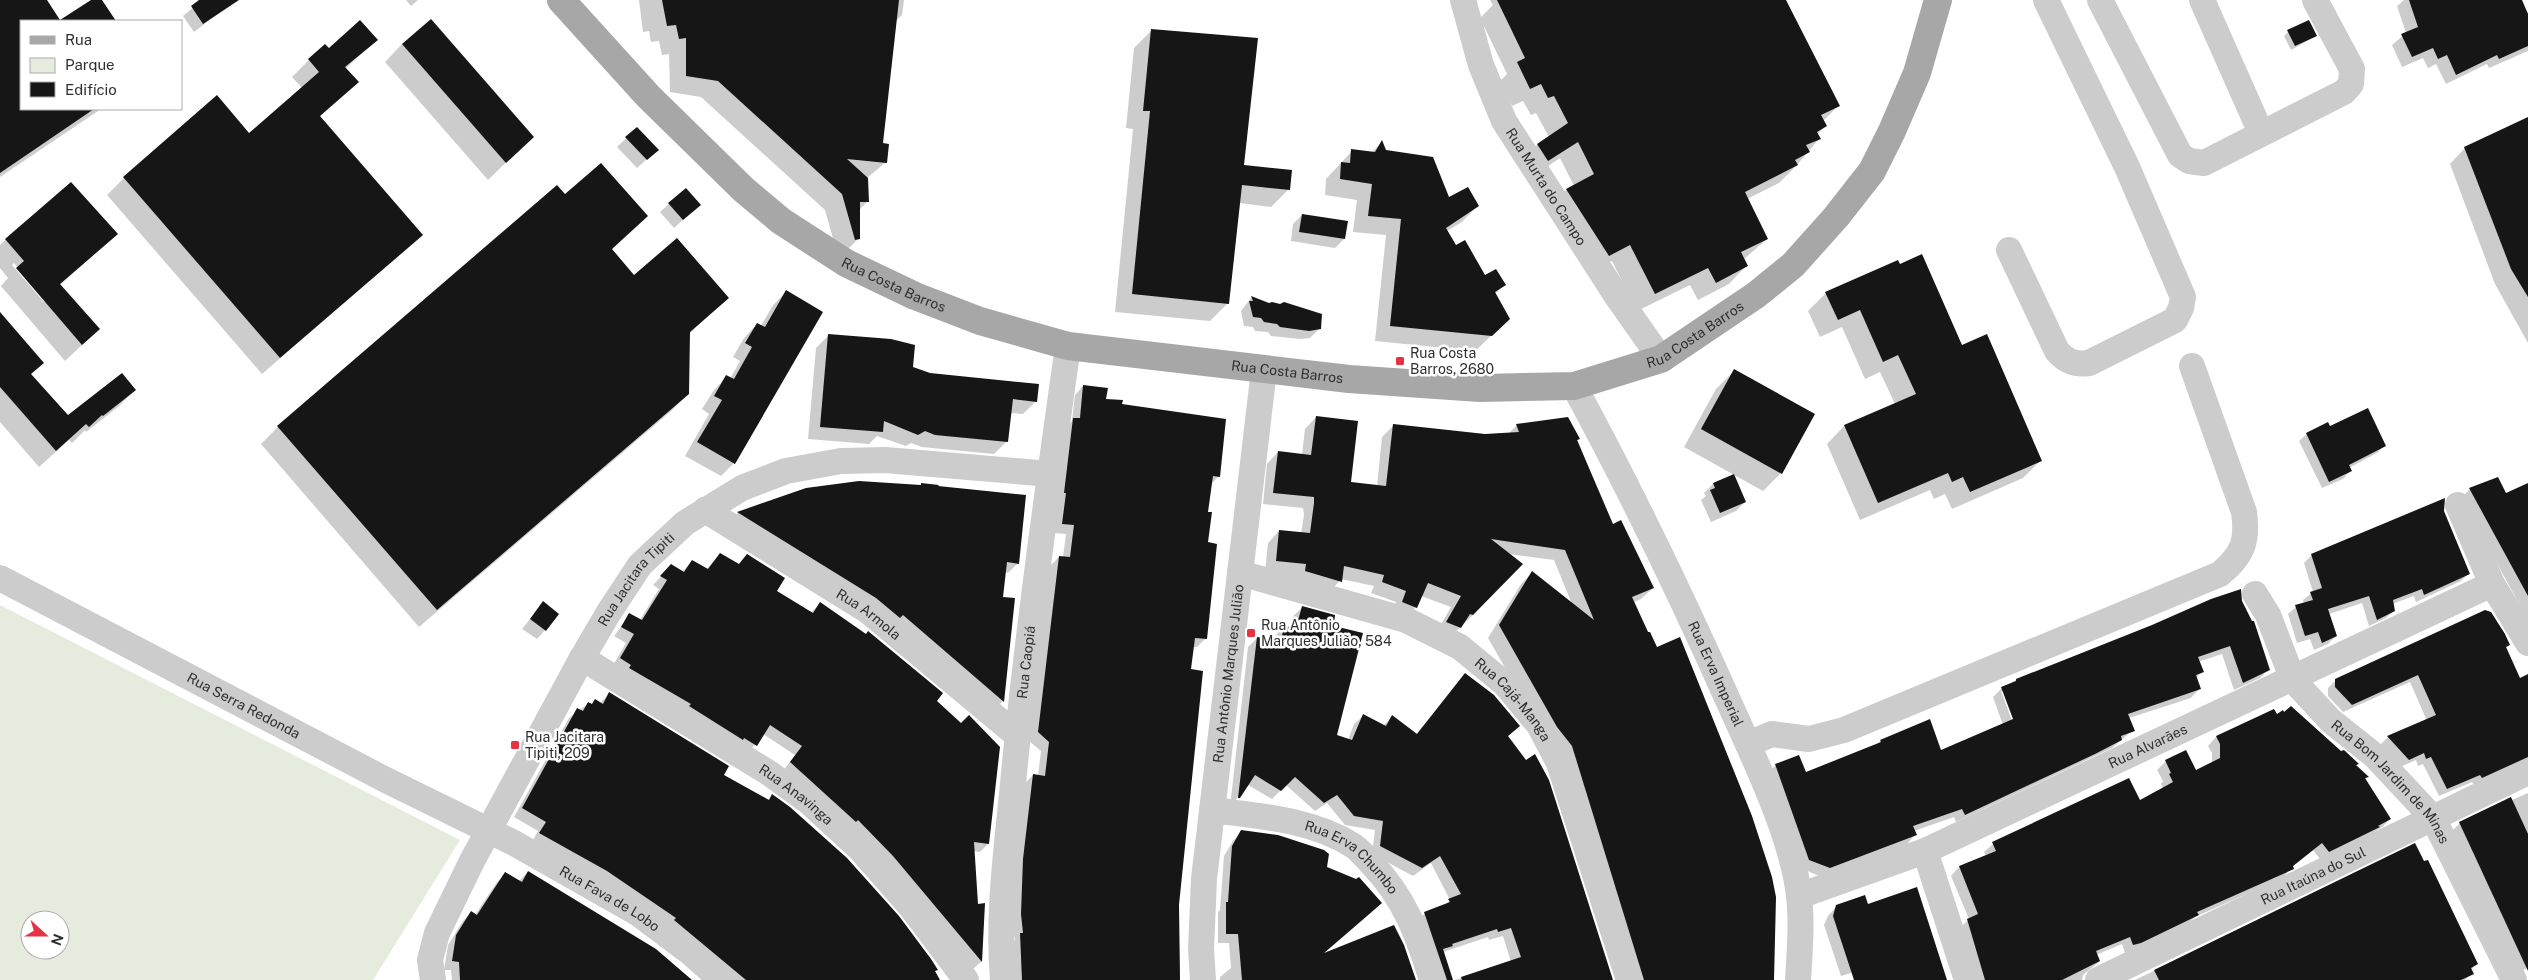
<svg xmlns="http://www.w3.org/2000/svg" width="2528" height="980" font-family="'Public Sans',sans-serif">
<rect width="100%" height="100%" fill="#fff"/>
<!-- green -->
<path fill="#e6ecdd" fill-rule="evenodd" d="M0,605L460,840L373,980H0ZM30,920H60V950H30Z"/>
<!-- shadow -->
<g fill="#0003" fill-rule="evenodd">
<path d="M0,0H45L60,21H21V109H101L0,177Z"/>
<path d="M93,0H100L115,21H61Z"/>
<path d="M202,0H224L228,6L194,32L183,16Z"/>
<path d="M406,0H418L411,6Z"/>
<path d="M639,0H904L902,15L895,22L881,144L886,162L867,178L868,201L858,211V239L842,255L838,256L825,210L701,97L670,92L669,54L662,55L659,41L651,42L649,31L643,32Z"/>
<path d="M1490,0H1784L1838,106L1823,121L1825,126L1817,135L1819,139L1797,165L1779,183L1747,199L1767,239L1743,260L1746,266L1729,284L1698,300L1690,285L1637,311L1612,261L1591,273L1549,208L1566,190L1574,186L1560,158L1530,178L1520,163L1537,145L1549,137L1536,113L1531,115L1523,101L1512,106L1500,81L1507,74L1480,18L1493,5Z"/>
<path d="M2404,0H2520L2528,13V51L2489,68L2487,64L2446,84L2436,64L2428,68L2423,58L2402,67L2392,45L2406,33L2397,6Z"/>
<path d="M1152,30L1243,167L1289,189L1271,207L1239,203L1228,303L1210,321L1115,312L1133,129L1126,128L1134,48Z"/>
<path d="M2288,32L2316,36L2291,50L2284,36Z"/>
<path d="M376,40L345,69L357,82L319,117L422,235L262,374L107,195L124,178L249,135L302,88L292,77L309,60L329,50Z"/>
<path d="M402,44L532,137L488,180L385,62Z"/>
<path d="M2528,119V343L2495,284L2450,164L2465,148Z"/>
<path d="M637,128L657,150L637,168L617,147Z"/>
<path d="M1382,142L1386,151L1449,199L1477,206L1462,222L1447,231L1455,247L1485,277L1504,285L1495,294L1493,334L1475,351L1375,341L1386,235L1353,232L1357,200L1325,195L1326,179L1352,151L1371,153Z"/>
<path d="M669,204L699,205L674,228L660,212Z"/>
<path d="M1302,215L1344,239L1335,248L1291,241L1293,224Z"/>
<path d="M117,234L60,285L99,329L65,361L1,286L8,278L0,268V245L6,239ZM14,263L46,301L44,302L12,265Z"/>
<path d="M611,250L634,277L727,298L689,334L688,394L670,412L419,627L261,444L278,427Z"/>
<path d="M786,292L821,313L734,463L721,476L685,456L709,414L702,409L714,390L727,377L730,379L740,361L733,357L744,338L757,324L761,326L773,305Z"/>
<path d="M1826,293L1961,347L2041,460L2023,478L1952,509L1945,494L1934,499L1930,490L1860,520L1827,444L1844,426L1895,404L1880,372L1865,379L1842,327L1820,337L1808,311Z"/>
<path d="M1251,298L1269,305L1319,329L1310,338L1300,339L1271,336L1268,332L1255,331L1253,327L1244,326L1241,311Z"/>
<path d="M0,314L30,375L68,417L135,390L118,407L86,432L85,430L72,443L69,440L39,467L0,422Z"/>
<path d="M829,335L929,374L1036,401L1023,414L1010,413L1007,441L994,454L922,447L911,443L906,446L877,436L869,444L808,439L816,348Z"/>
<path d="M1734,371L1781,473L1763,491L1684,447L1716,389Z"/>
<path d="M1083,386L1105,400L1121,405L1219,476L1210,485L1207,513L1206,638L1197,647H1192L1190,670L1178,905L1180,980H1013L1012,943L1015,940L1012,923L1024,784L1033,775L1038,776L1041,751L1029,741L1050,566L1059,557H1063L1066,534L1054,533L1065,428L1072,421L1075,395Z"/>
<path d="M1316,417L1350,483L1377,486L1382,437L1393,426L1485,435L1508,434L1517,425L1570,422L1612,525L1653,588L1641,599L1634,602L1774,897L1772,980H1631L1546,739L1488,638L1521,584L1532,573L1572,604L1554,560L1508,554L1473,615L1449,638L1436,633L1451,607L1421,596L1416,607L1404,618L1392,613L1396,602L1371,593L1374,586L1341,579L1330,592L1265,572L1268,543L1279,531L1301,534L1304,515L1303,508L1263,504L1267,464L1278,452L1302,455L1305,429Z"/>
<path d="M2330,428L2384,446L2377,453L2349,468L2350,471L2343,479L2322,488L2299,441L2307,434Z"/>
<path d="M2497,478L2505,495L2528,485V620L2461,498L2469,490Z"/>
<path d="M921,484L937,488L1018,563L1008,573L1005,572L1002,598L1013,599L1002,702L993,711L729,522L738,513L807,489L919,486Z"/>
<path d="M1713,484L1745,502L1736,511L1711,522L1701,500L1706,496L1704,493Z"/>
<path d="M2443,511L2469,573L2461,581L2416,602L2414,596L2392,604L2394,610L2386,618L2369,626L2362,603L2329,614L2336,636L2328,644L2314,650L2310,639L2297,643L2288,614L2296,607L2304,604L2303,600L2313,592L2304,563L2312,555Z"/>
<path d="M720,554L738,565L747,555L775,592L811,613L820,603L935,701L988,844L980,852L973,851L976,905H984L981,962L973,969L783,771L795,755L763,734L748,753L612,667L626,643L614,636L630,615L640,620L659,589L653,585L671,566L682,572L692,561L706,570Z"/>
<path d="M2241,602L2268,670L2260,678L2234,690L2222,654L2198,662L2202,672L2196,678L2199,689L2191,698L2129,718L2133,730L2112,748L1956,822L1954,817L1914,831L1915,835L1907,844L1821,877L1801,868L1767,774L1776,765L1805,774L1876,746L1881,741L1940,752L2003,725L1993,697L2002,688L2016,680ZM2001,691H2004L2016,725L2014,726Z"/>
<path d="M543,603L545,630L537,639L522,629Z"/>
<path d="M1302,608L1335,736L1348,740L1354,724L1363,716L1383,726L1392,717L1416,734L1465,675L1519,726L1507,737L1611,980H1455L1511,962L1503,936L1489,940L1488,937L1446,951L1443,954L1451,980H1435L1416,922L1425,913L1444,906L1450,900L1431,863L1413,876L1372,854L1375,830L1345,825L1327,803L1315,811L1286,785L1272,799L1248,785L1230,807L1248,647L1257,638L1274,641L1275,636L1284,627L1290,628L1293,616Z"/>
<path d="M2509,645L2506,648L2519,679L2528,686V761L2474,785L2472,782L2439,796L2423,764L2418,766L2416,760L2400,767L2380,745L2388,737L2427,721L2410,682L2343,712L2328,696V688L2336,680Z"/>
<path d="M609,694L722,775L768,800L772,796L937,970L934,972L938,980H728L532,842L538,831L514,817L569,718L589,703L591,705L595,700L600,703Z"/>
<path d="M2274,710L2277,716L2357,764L2355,766L2367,777L2364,780L2390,819L2382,827L2370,835L2320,859L2313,850L2292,867L2284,877L2195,917L2189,923L2125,953L2122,944L2096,955L2099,962L2083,975L2082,980H1975L1959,929L1969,919L1951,876L1959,867L1986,856L1984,852L1993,844L2139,801L2163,789L2161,784L2163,781L2157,770L2166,761L2195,772L2212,764V753L2208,746L2216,737Z"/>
<path d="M2528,793V968L2517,973L2452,831L2460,823Z"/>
<path d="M1242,832L1325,868L1372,912L1322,955L1416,980H1220V977L1231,968L1229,943H1218V912L1220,910L1224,856L1233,841Z"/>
<path d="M2414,845L2476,964L2471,970L2472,973L2465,980H2135Z"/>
<path d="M528,872L690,980H452L451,970H444L448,945L463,921L471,913L475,915L497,882L506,874L519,881Z"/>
<path d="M1837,906L1946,980H1857L1854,972L1841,976L1824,925L1828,916Z"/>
</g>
<!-- building -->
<g fill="#161616">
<path d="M0,0H47L60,20L91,0H102L116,21H21V109H94L0,173Z"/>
<path d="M199,0H239L203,24L191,6Z"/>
<path d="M662,0H899L883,143L889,144L887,163L847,159L868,178L869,202H860V239L855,240L842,194L718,81L686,76V38L679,39L676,25L667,26Z"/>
<path d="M1497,0H1786L1840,106L1821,115L1827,126L1817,132L1821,139L1806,145L1810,152L1795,160L1798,165L1745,192L1768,239L1741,252L1748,266L1716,283L1708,268L1655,294L1630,245L1609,256L1566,189L1594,174L1578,142L1548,161L1537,144L1568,123L1554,96L1548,98L1541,84L1530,89L1517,62L1525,58Z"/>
<path d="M2409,0H2522L2528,14V46L2499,59L2497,55L2456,75L2447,55L2438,59L2433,48L2412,57L2401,34L2418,27Z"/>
<path d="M431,19L534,137L506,163L402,44Z"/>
<path d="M360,20L378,40L345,67L359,82L320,116L423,235L280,358L123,177L217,95L249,133L319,72L308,59L325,44L329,48Z"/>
<path d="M2309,20L2317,36L2295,46L2287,30Z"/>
<path d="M1151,29L1258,38L1244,165L1292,170L1290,190L1242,185L1229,304L1132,294L1150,111H1143Z"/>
<path d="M2528,117V297L2511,269L2464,147Z"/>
<path d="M637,127L659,150L647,160L625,137Z"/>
<path d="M1382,140L1386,150L1433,157L1449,197L1468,187L1479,206L1446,228L1456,245L1465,240L1485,275L1496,269L1506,285L1495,292L1510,319L1492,336L1390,326L1401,219L1368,216L1372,184L1340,179L1341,162L1350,163L1351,149L1375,152Z"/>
<path d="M601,163L648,216L612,249L634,275L677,238L729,298L690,332L689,394L437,610L277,426L557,185L565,194Z"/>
<path d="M71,182L118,234L60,284L100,329L82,345L16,268L24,261L5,239Z"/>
<path d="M686,188L701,205L683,220L668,203Z"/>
<path d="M1302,214L1348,221L1345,239L1299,232Z"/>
<path d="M1922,254L1962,345L1987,334L2042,461L1970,492L1963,477L1952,482L1948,473L1878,503L1844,425L1916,394L1898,355L1883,362L1860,310L1838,320L1825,292L1898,260L1900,264Z"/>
<path d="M786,290L823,312L735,464L697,442L722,400L714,396L726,375L734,379L752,347L745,343L757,323L765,327Z"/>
<path d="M1251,296L1269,303L1272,302L1280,304L1284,302L1322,314L1321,329L1309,331L1280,327L1277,324L1264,322L1261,318L1253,317L1249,301H1253Z"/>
<path d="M0,312L44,363L31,374L68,415L122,373L136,390L103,416L102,415L89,427L86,424L56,451L0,387Z"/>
<path d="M828,334L891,339L915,345L913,367L930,373L1039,384L1037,402L1013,399L1008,442L935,435L925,431L918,435L884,421L883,432L820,427Z"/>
<path d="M1734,369L1815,414L1782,474L1701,429Z"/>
<path d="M1083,385L1108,388L1106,399L1123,400L1122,404L1226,419L1220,477L1213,476L1208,512H1212L1208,542L1217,544L1207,639L1195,638L1191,669L1203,671L1179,905L1180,980H1022L1020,933H1023L1021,914L1023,859L1033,774L1045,776L1049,742L1038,732L1059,556L1070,557L1074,525L1062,524L1066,493H1064L1073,418H1080Z"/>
<path d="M2368,408L2386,446L2349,465L2352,471L2329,482L2306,433L2328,422L2330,426Z"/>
<path d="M1316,416L1358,421L1351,482L1386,486L1393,424L1485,434L1519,432L1516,424L1568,417L1580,439L1577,440L1613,524L1621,520L1654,588L1632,597L1648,632H1650L1657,647L1680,637L1752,816L1772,877L1776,897L1774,980H1644L1572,746L1557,727L1499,625L1532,571L1594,620L1565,550L1491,539L1523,564L1473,615L1470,614L1461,628L1446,622L1461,596L1428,583L1417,608L1402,602L1406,591L1382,582L1384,575L1344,566L1342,582L1305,571L1306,564L1276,561L1279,530L1310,533L1314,503V497L1273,493L1278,451L1311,455Z"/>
<path d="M1734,474L1746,502L1720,513L1710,490L1715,488L1713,483Z"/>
<path d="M2498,477L2506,493L2528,483V596L2469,488Z"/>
<path d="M859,481L921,485V483L939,485L938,486L1026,495L1019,564L1007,562L1003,597L1015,598L1004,702L903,615L900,618L876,598L737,512L806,488Z"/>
<path d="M2445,498L2444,511L2470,574L2424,595L2422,589L2393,600L2395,611L2377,620L2369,596L2328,609L2337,636L2322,643L2318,632L2305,636L2295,605L2313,600L2310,592L2322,588L2311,554Z"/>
<path d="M720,553L739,564L747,554L785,578L777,591L813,613L820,602L866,634L868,631L943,693L937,701L961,723L969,715L1000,747L989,844L974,842L978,904L985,903L982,962L893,856L858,820L856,822L790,762L802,746L770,725L757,746L744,738L743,740L689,706L691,704L629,668L631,665L620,658L634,634L621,627L629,613L642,620L667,580L660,576L671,564L684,572L692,560L708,569Z"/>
<path d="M2241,589L2242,601L2252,621H2254L2270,670L2243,683L2230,646L2198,657L2204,672L2196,675L2201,689L2128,714L2135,731L2121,736L2122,740L2095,754L1965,815L1962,809L1913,826L1917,835L1830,868L1809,860L1775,764L1799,755L1806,772L1881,742L1880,740L1930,719L1941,750L2013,719L2001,687L2016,681V679L2152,625L2211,599Z"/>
<path d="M543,601L559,614L546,631L530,619Z"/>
<path d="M1302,606L1335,615L1334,626L1363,633L1337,735L1352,740L1363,714L1386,726L1392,715L1417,734L1465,673L1494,695L1520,726L1508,736L1526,760L1535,754L1549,780L1613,980H1462L1461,977L1521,957L1511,928L1498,932L1497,929L1452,944L1453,946L1443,949L1453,980H1447L1424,912L1450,902L1448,899L1461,894L1440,856L1422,868L1380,846L1383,821L1354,816L1337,795L1324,803L1295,777L1281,791L1255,775L1240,798H1238L1257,637L1281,641L1284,626L1296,628Z"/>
<path d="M2485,610L2491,612L2505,634L2510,645L2506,647L2520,678L2528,674V757L2482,778L2480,775L2447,789L2431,757L2426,759L2424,753L2409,760L2387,736L2436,715L2418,675L2352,705L2335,687V679Z"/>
<path d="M609,692L729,766L724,775L769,800L772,794L790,807L847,858L899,916L931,959L938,970L935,971L940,980H746L674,920L676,918L607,871L539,833L546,822L522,808L577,708L583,711L588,702L592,704L595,699L603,704Z"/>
<path d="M2291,706L2341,751L2344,750L2359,764L2356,765L2369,777L2365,778L2391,819L2378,826L2380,827L2329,852L2322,843L2293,866L2294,869L2197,912L2199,915L2141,943L2133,945L2130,937L2096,951L2100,961L2062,980H1985L1967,919L1978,914L1959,866L1996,851L1992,842L2129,778L2140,800L2173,782L2169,774L2171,773L2165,760L2186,750L2196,770L2220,758V744L2216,736L2274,709L2277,714L2283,710L2284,712Z"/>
<path d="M2511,797L2528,834V971L2459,822Z"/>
<path d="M1241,830L1278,835L1324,850L1329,854L1327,867L1356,879L1359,877L1382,903L1324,953L1394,925L1404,945L1416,980H1242L1238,934H1226V902H1228L1232,846Z"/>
<path d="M2415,843L2424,861L2428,860L2478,964L2471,968L2474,974L2461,980H2159L2154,970Z"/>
<path d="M528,871L656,949L692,980H460L459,962L452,961L456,935L471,911L477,915L505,872L522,882Z"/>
<path d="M1917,887L1947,980H1854L1833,916L1836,905L1865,895L1868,904Z"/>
</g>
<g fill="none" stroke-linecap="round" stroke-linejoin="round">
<!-- minor -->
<g stroke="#ccc" stroke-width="26">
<path id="s1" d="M1463,0L1481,65L1504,121L1616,295L1661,359"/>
<path d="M2100,0L2180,155L2189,161L2204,163L2344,92L2351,84L2352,69L2315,0"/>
<path d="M2202,0L2261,133"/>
<path d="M2009,250L2057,351C2066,361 2074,365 2089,363L2175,320L2181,308L2183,297L2127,167L2046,0"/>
<path id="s2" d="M1574,386C1631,491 1683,599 1732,709C1755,760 1787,827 1797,882C1803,915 1800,947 1798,980"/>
<path d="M2458,505L2492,584L2528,643"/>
<path id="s3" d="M705,510L868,611L1018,736"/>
<path id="s4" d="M1240,573L1406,620L1460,647L1505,684L1539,725L1559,763L1629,980"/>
<path id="s5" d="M0,578L384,779L514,843L639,914L691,953L721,980"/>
<path id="s6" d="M2255,594L2268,615L2293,680L2331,721L2375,756L2433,818L2514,980"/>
<path id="s7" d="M582,658L769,773L809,802L860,849L911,907L966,980"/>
<path d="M1748,744L1772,734L1809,739L1844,730L2220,574C2243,555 2248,541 2244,512L2192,366"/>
<path id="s8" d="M1212,810C1258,816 1311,819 1352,845C1359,849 1365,857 1371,863C1405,898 1418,935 1432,980"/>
<path d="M1925,851L1967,980"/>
<path id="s9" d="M1799,896L1925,851L2492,584"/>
<path id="s10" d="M433,980L430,960L437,933L472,861L582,658L609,612L640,565L685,523L742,488L786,471L841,461L885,460L1050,474"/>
<path id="s11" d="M1003,980C997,911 1008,841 1014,773C1028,630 1048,488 1068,346"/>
<path id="s12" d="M1203,980L1201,949L1204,879L1264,370"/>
<path id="s13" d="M2098,980L2528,772"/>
</g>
<!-- major -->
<path stroke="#a7a7a7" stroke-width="28" id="s14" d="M561,0L648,96L743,189L781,221L846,263L915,296L980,321L1068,346L1349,379L1480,388L1574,386L1661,359L1756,295L1793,265L1836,217L1872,171L1892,131L1917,73L1938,0"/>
</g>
<!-- markers -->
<g fill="#e53343" stroke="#fff" stroke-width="2">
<rect x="1395" y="356" width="10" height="10" rx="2.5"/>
<rect x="1246" y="628" width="10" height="10" rx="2.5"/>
<rect x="510" y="740" width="10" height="10" rx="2.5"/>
</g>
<g text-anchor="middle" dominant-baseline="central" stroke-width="5" stroke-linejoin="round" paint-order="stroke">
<!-- street labels -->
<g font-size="14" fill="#2f2f2f" stroke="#fff">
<text stroke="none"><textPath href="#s1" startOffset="206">Rua Murta do Campo</textPath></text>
<text stroke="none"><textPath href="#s14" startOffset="442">Rua Costa Barros</textPath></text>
<text stroke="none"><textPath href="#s14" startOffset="1268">Rua Costa Barros</textPath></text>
<text stroke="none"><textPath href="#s14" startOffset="848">Rua Costa Barros</textPath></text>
<text stroke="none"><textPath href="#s10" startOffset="455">Rua Jacitara Tipiti</textPath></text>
<text stroke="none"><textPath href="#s3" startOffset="194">Rua Armola</textPath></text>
<text stroke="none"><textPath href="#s11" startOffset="319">Rua Caopiá</textPath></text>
<text stroke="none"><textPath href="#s12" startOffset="308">Rua Antônio Marques Julião</textPath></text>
<text stroke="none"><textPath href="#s2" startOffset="321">Rua Erva Imperial</textPath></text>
<text stroke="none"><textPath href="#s4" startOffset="308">Rua Cajá-Manga</textPath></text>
<text stroke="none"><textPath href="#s5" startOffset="275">Rua Serra Redonda</textPath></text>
<text stroke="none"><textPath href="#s9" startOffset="380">Rua Alvarães</textPath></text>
<text stroke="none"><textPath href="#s6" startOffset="236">Rua Bom Jardim de Minas</textPath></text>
<text stroke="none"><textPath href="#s7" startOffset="254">Rua Anavinga</textPath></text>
<text stroke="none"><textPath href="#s8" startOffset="152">Rua Erva Chumbo</textPath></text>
<text stroke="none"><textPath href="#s13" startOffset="239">Rua Itaúna do Sul</textPath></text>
<text stroke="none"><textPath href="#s5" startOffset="689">Rua Fava de Lobo</textPath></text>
</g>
<!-- poi labels -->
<g font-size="14" fill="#2f2f2f" stroke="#fff" text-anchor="start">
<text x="1410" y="353">Rua Costa<tspan x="1410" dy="16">Barros, 2680</tspan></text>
<text x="1261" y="625">Rua Antônio<tspan x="1261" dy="16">Marques Julião, 584</tspan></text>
<text x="525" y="737">Rua Jacitara<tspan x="525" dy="16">Tipiti, 209</tspan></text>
</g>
</g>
<!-- legend -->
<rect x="20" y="20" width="162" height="90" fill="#ffffff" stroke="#acacac"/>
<rect x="30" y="36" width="25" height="8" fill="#a7a7a7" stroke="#acacac"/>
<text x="65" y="45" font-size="15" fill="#2f2f2f">Rua</text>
<rect x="30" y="58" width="25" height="15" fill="#e6ecdd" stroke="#acacac"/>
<text x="65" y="70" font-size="15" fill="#2f2f2f">Parque</text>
<rect x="30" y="82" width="25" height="15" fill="#161616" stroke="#acacac"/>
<text x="65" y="95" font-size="15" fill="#2f2f2f">Edifício</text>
<!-- north arrow -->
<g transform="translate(45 935) rotate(111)"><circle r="24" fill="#ffffff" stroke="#acacac"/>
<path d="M0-4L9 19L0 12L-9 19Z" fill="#e53343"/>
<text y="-8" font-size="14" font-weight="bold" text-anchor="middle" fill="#2f2f2f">N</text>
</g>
</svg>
